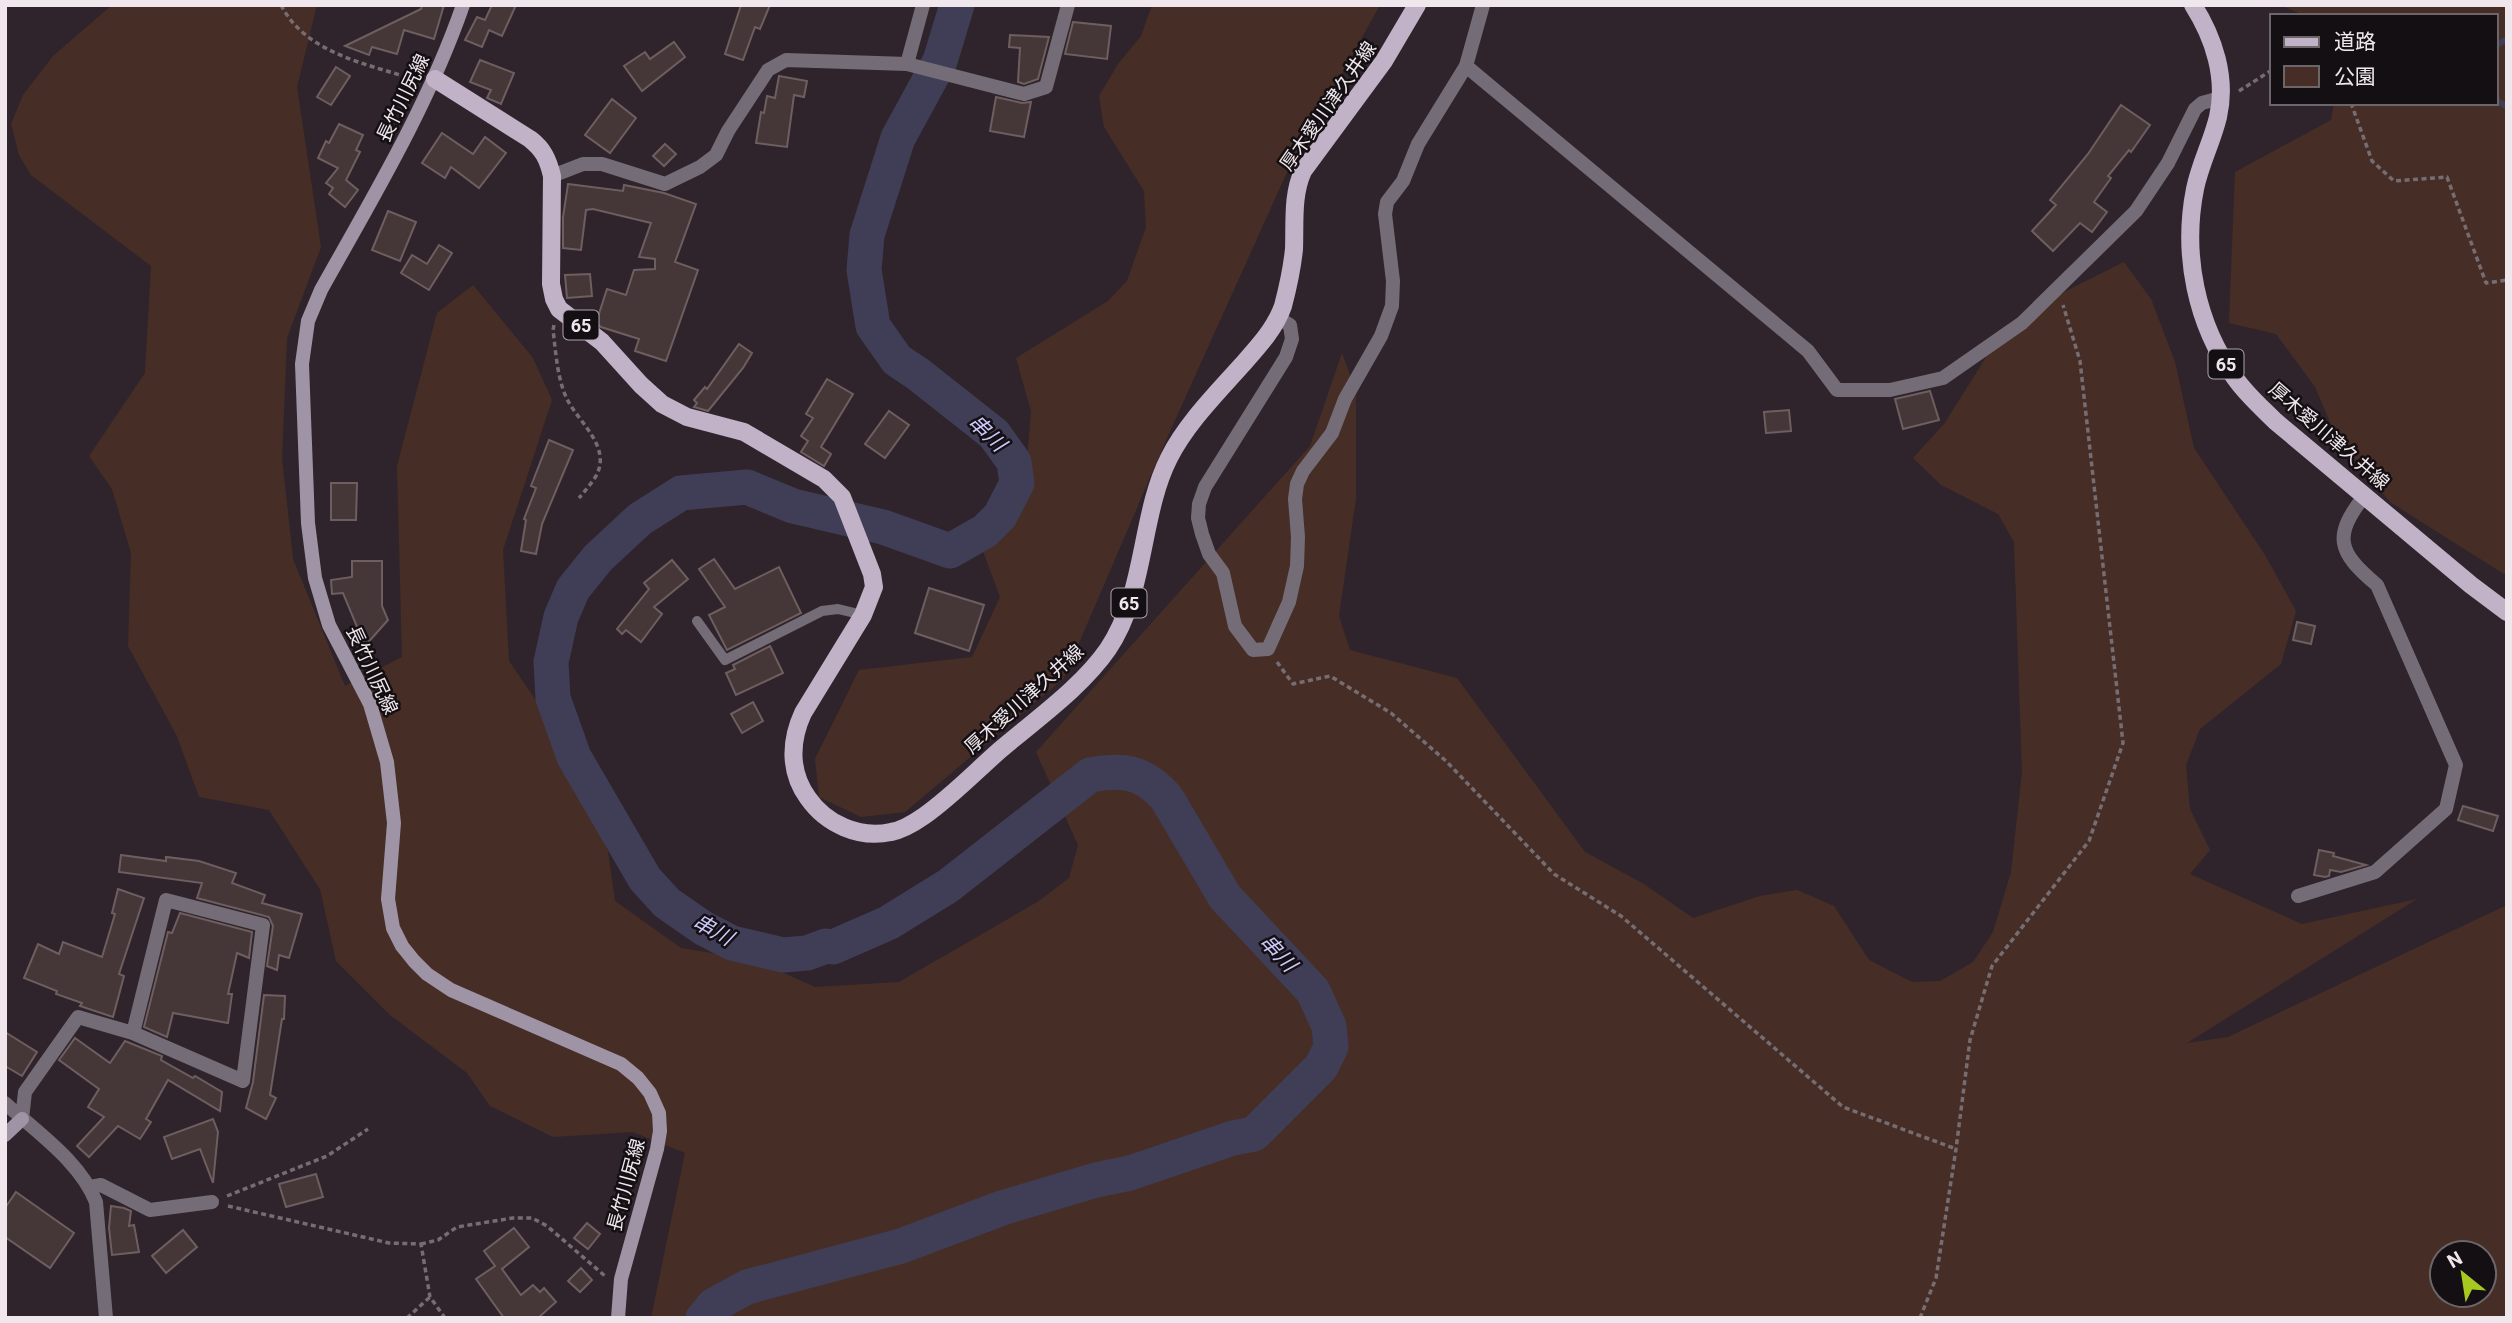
<svg xmlns="http://www.w3.org/2000/svg" width="2512" height="1323" font-family="Roboto,'Noto Sans JP',sans-serif">
<rect width="100%" height="100%" fill="#2f242b"/>
<!-- green -->
<g fill="#462e26" fill-rule="evenodd">
<path d="M112,5H317L297,87L321,247L287,338L282,458L293,559L345,686L402,657L397,466L437,313L473,285L533,358L552,400L503,550L509,661L555,728L608,851L615,901L681,948L755,960L815,987L899,982L1039,901L1069,878L1078,845L1036,752L1310,446L1342,353L1356,391V498L1339,616L1350,650L1457,678L1585,852L1644,884L1693,918L1760,896L1797,890L1834,906L1869,960L1912,982L1940,981L1973,962L1993,932L2011,872L2022,772L2014,542L1998,514L1941,485L1913,458L1944,424L1995,343L2046,301L2124,262L2151,299L2175,362L2194,448L2265,555L2296,611L2281,664L2200,729L2186,765L2190,809L2210,850L2190,874L2302,924L2417,899L2187,1043L2228,1037L2507,905V1318H651L685,1153L633,1132L553,1137L490,1106L467,1073L390,1015L336,961L320,889L269,810L199,797L177,736L128,646L131,553L112,489L89,456L145,373L151,266L31,175L19,155L11,124L23,95L53,56ZM2442,1253H2484V1295H2442Z"/>
<path d="M1152,5H1380L1288,170L1167,438L1064,678L905,812L861,817L819,797L815,759L859,670L972,657L1000,597L977,535L1027,463L1031,411L1016,358L1108,301L1127,281L1146,227L1144,191L1104,127L1099,96L1118,64L1141,36Z"/>
<path d="M2281,5H2507V576L2390,502L2336,436L2315,387L2276,334L2229,323L2235,172L2331,120L2334,103H2496V16H2305Z"/>
</g>
<g fill="none" stroke-linecap="round" stroke-linejoin="round">
<!-- stream -->
<g stroke="#403e56" stroke-width="6">
<path d="M2496,48L2497,45L2507,39"/>
<path d="M2496,100L2507,107"/>
</g>
<!-- river -->
<path stroke="#403e56" stroke-width="35" d="M703,1318L714,1305L747,1287L901,1246L1002,1208L1096,1180L1130,1173L1233,1138L1254,1134L1321,1067L1331,1047L1329,1026L1313,991L1225,897L1166,797C1142,771 1123,769 1090,775L948,886L888,923L833,947L826,946L807,953L783,955L732,943L703,928L667,903L645,879L574,757L553,698L551,662L561,617L573,589L598,558L640,519L681,493L747,487L793,506L883,527L950,551L985,531L1000,516L1017,483L1014,462L994,434L918,374L897,360L873,326L864,270L867,235L898,138L940,61L957,5"/>
</g>
<!-- building -->
<g fill="#453638" stroke="#6e5e60" stroke-width="2">
<path d="M422,5H444L434,39L404,30L397,54L372,47L369,55L345,46L421,9Z"/>
<path d="M492,5H516L502,36L489,30L482,47L465,40L477,17L485,20Z"/>
<path d="M741,5H770L760,29L755,27L743,60L725,54Z"/>
<path d="M1073,22L1111,26L1107,59L1065,54Z"/>
<path d="M1010,35L1049,37L1038,79L1024,84L1018,82L1020,48L1009,47Z"/>
<path d="M674,42L685,57L642,91L624,66L645,52L650,59Z"/>
<path d="M480,60L514,73L501,104L487,98L491,90L470,82Z"/>
<path d="M336,67L350,76L331,105L317,97Z"/>
<path d="M779,76L807,81L804,97L794,95L787,147L756,143L761,112L764,113L767,96L775,98Z"/>
<path d="M996,97L1022,103L1031,102L1024,137L990,131Z"/>
<path d="M612,99L636,118L610,153L585,135Z"/>
<path d="M2121,105L2150,125L2131,152L2129,150L2108,176L2111,178L2094,202L2107,212L2092,232L2080,223L2053,251L2032,231L2056,205L2050,200L2088,154Z"/>
<path d="M339,124L363,135L356,150L360,152L346,180L358,190L345,207L329,194L333,188L326,183L338,168L318,158L326,141L329,143Z"/>
<path d="M442,133L473,154L485,137L506,153L479,188L451,167L445,178L422,163Z"/>
<path d="M665,144L676,154L664,166L653,156Z"/>
<path d="M568,184L623,191L624,185L664,193L696,204L675,262L698,270L666,361L635,351L639,339L601,327L596,323L607,289L626,295L634,270L655,269V259L639,257L651,223L593,209L586,210L581,250L563,248V217Z"/>
<path d="M388,211L416,222L400,261L372,250Z"/>
<path d="M439,245L452,253L429,290L401,273L412,255L427,264Z"/>
<path d="M590,274L592,296L567,298L565,275Z"/>
<path d="M739,344L752,353L743,368L708,411L694,407L697,403L694,400L705,387L707,389Z"/>
<path d="M827,379L853,394L821,447L831,454L824,466L801,452L808,441L801,436L813,418L806,414Z"/>
<path d="M1930,391L1939,420L1903,429L1895,399Z"/>
<path d="M1789,410L1791,431L1766,433L1764,412Z"/>
<path d="M889,411L909,425L885,458L865,444Z"/>
<path d="M549,440L573,450L542,524L536,554L521,551L526,520L524,519L536,488L531,486Z"/>
<path d="M331,483H357L356,520H331Z"/>
<path d="M714,559L735,589L779,567L801,613L727,650L709,615L725,607L699,569Z"/>
<path d="M672,560L688,579L654,607L662,614L641,642L626,630L622,634L617,629L649,589L644,583Z"/>
<path d="M352,561H382V606L388,620L365,646L343,593L332,594L331,580L352,577Z"/>
<path d="M929,588L984,605L969,651L915,633Z"/>
<path d="M2297,622L2315,626L2311,644L2293,640Z"/>
<path d="M770,646L783,673L736,695L726,673L735,669L733,665Z"/>
<path d="M753,702L763,721L742,733L731,714Z"/>
<path d="M2463,806L2498,816L2493,831L2458,820Z"/>
<path d="M2319,850L2334,853L2333,856L2366,865L2341,872L2330,870L2329,876L2325,877L2314,875Z"/>
<path d="M121,855L166,861V857L199,861L236,873L232,883L265,895L262,903L302,914L289,958L279,955L277,970L267,966L273,926L269,917L197,898L202,883L119,872Z"/>
<path d="M118,889L144,898L119,974L124,976L113,1017L80,1006L82,1003L56,994L57,991L24,978L38,944L59,954L63,942L102,957L115,914L112,913Z"/>
<path d="M180,913L252,932L249,958L237,953L228,994H232L228,1023L173,1013L167,1037L144,1027L168,932L172,933Z"/>
<path d="M264,995L285,996L284,1019H282L270,1095L276,1098L266,1119L246,1108L253,1082Z"/>
<path d="M5,1032L37,1052L22,1076L5,1066Z"/>
<path d="M75,1038L110,1063L125,1041L162,1056L161,1060L193,1078L195,1076L222,1092L220,1111L168,1080L146,1119L151,1122L140,1139L118,1126L89,1157L77,1146L104,1117L88,1107L99,1089L59,1060Z"/>
<path d="M213,1119L218,1132L213,1183L200,1149L172,1159L164,1137Z"/>
<path d="M316,1174L323,1197L286,1207L279,1184Z"/>
<path d="M16,1192L74,1233L50,1268L5,1237V1208Z"/>
<path d="M111,1206L124,1208L131,1211L129,1226L134,1225L139,1252L112,1255L109,1228Z"/>
<path d="M587,1223L600,1234L588,1249L574,1238Z"/>
<path d="M514,1228L529,1247L502,1269L521,1295L533,1285L540,1292L544,1288L556,1302L538,1318H504L476,1279L495,1266L484,1251Z"/>
<path d="M183,1230L197,1247L166,1273L152,1256Z"/>
<path d="M581,1268L592,1280L580,1292L568,1281Z"/>
</g>
<g fill="none" stroke-linecap="round" stroke-linejoin="round">
<!-- path -->
<g stroke="#766d73" stroke-width="3.5" stroke-dasharray="5 3.5" stroke-linecap="butt">
<path d="M281,5C306,54 368,64 416,80"/>
<path d="M2239,91L2272,70"/>
<path d="M2351,103L2372,161L2394,181L2447,177L2486,283L2507,280"/>
<path d="M554,325L553,330C556,353 557,378 567,399C579,423 612,447 596,476C591,484 585,491 579,498"/>
<path d="M1277,662L1293,684L1330,676L1391,713L1446,761L1554,874L1621,916L1843,1107L1956,1149"/>
<path d="M227,1196L327,1156L368,1129"/>
<path d="M228,1206L389,1243L421,1244L430,1297L445,1318"/>
<path d="M421,1244L438,1240L457,1227L513,1218H532L547,1226L605,1276"/>
<path d="M407,1318L430,1297"/>
<path d="M1920,1318L1936,1278L1956,1149L1970,1040L1992,966L2089,841L2123,743L2080,361L2063,305"/>
</g>
<!-- lane -->
<path stroke="#746d77" stroke-width="10" d="M697,621L725,660L822,611L838,609L863,615"/>
<!-- street -->
<g stroke="#746d77" stroke-width="14">
<path d="M907,64L923,5"/>
<path d="M1466,66L1808,351L1837,390H1890L1943,378L2022,323L2136,211L2168,163L2195,109L2202,103L2220,98"/>
<path d="M552,176L583,164H602L665,184L700,167L716,155L728,131L768,70L786,60L907,64L1024,94L1046,87L1068,5"/>
<path d="M1278,318L1290,325L1292,339L1286,357L1205,487L1199,504L1198,518L1202,534L1209,554L1223,573L1235,626L1253,650L1268,649L1289,602L1297,566L1298,537L1295,499L1297,484L1303,471L1332,433L1345,399L1381,336L1392,306L1393,281L1385,214L1387,202L1403,181L1418,144L1466,66L1483,5"/>
<path d="M2298,896L2375,872L2446,809L2456,765L2377,585C2338,552 2332,537 2365,495"/>
<path d="M5,1103C36,1132 80,1161 96,1202L106,1318"/>
<path d="M22,1119L25,1092L78,1017L133,1033L243,1081L263,925L166,900L133,1033"/>
<path d="M90,1187L101,1185L150,1210L212,1202"/>
</g>
<!-- secondary -->
<g stroke="#9f94a5" stroke-width="14">
<path d="M463,5C428,106 373,197 321,290L308,321L302,364L308,523L315,578L329,625L370,704L387,762L394,823L388,899L393,928L402,946L414,961L427,974L451,990L621,1064L638,1078L650,1093L659,1113L660,1131L657,1149L621,1279L618,1318"/>
<path d="M5,1135L22,1119"/>
</g>
<!-- primary -->
<g stroke="#c1b2c8" stroke-width="18">
<path d="M2193,5C2214,38 2227,78 2218,117C2212,142 2200,164 2195,189C2182,254 2196,324 2235,378C2246,394 2261,407 2275,421L2471,585L2507,612"/>
<path d="M435,79L530,139C543,149 548,159 552,176L551,284L554,299L559,309L602,342L641,385L662,404L687,417L744,432L824,479L842,497L872,574L874,587L863,615L803,713C790,741 789,772 808,798C826,824 859,839 891,832C903,830 914,823 924,816C951,797 975,772 1000,750C1035,720 1082,687 1108,649C1146,593 1140,515 1169,458C1186,424 1216,394 1241,366C1257,348 1275,329 1283,306C1288,287 1292,269 1294,249C1295,222 1292,195 1303,171L1384,61L1417,5"/>
</g>
</g>
<g text-anchor="middle" dominant-baseline="central" stroke-width="5" stroke-linejoin="round" paint-order="stroke">
<!-- shield labels -->
<g fill="#140f12" stroke="#ada6ab" stroke-width="2">
<rect x="563.5" y="310.5" width="35" height="29" rx="5"/>
<rect x="2208.5" y="349.5" width="35" height="29" rx="5"/>
<rect x="1111.5" y="588.5" width="35" height="29" rx="5"/>
</g>
<g font-size="18" font-weight="bold" fill="#efe7ec">
<text x="581" y="325">65</text>
<text x="2226" y="364">65</text>
<text x="1129" y="603">65</text>
</g>
<!-- street labels -->
<g font-size="19" fill="#efe7ec" stroke="#140f12">
<text transform="translate(403 98) rotate(-64)">長竹川尻線</text>
<text transform="translate(1328 106) rotate(-55)">厚木愛川津久井線</text>
<text transform="translate(2329 436) rotate(41)">厚木愛川津久井線</text>
<text transform="translate(372 670) rotate(65)">長竹川尻線</text>
<text transform="translate(1024 699) rotate(-42)">厚木愛川津久井線</text>
<text transform="translate(626 1185) rotate(-75)">長竹川尻線</text>
</g>
<!-- water labels -->
<g font-size="21" font-style="italic" fill="#cac7fa" stroke="#140f12">
<text transform="translate(987 433) rotate(44)">串川</text>
<text transform="translate(713 930) rotate(29)">串川</text>
<text transform="translate(1278 953) rotate(47)">串川</text>
</g>
</g>
<!-- border -->
<rect width="2512" height="1323" fill="none" stroke="#efe7ec" stroke-width="14"/>
<!-- legend -->
<rect x="2270" y="14" width="228" height="91" fill="#140f12" stroke="#6c6569" stroke-width="2"/>
<rect x="2284" y="37" width="35" height="10" fill="#c1b2c8" stroke="#6c6569" stroke-width="2"/>
<text x="2334" y="49" font-size="21" fill="#efe7ec">道路</text>
<rect x="2284" y="66" width="35" height="21" fill="#462e26" stroke="#6c6569" stroke-width="2"/>
<text x="2334" y="84" font-size="21" fill="#efe7ec">公園</text>
<!-- north arrow -->
<g transform="translate(2463 1274) rotate(330)"><circle r="33" fill="#140f12" stroke="#6c6569" stroke-width="2"/>
<path d="M0-5L12 26L0 18L-12 26Z" fill="#a7c820"/>
<text y="-10" font-size="19" font-weight="bold" text-anchor="middle" fill="#efe7ec">N</text>
</g>
</svg>
